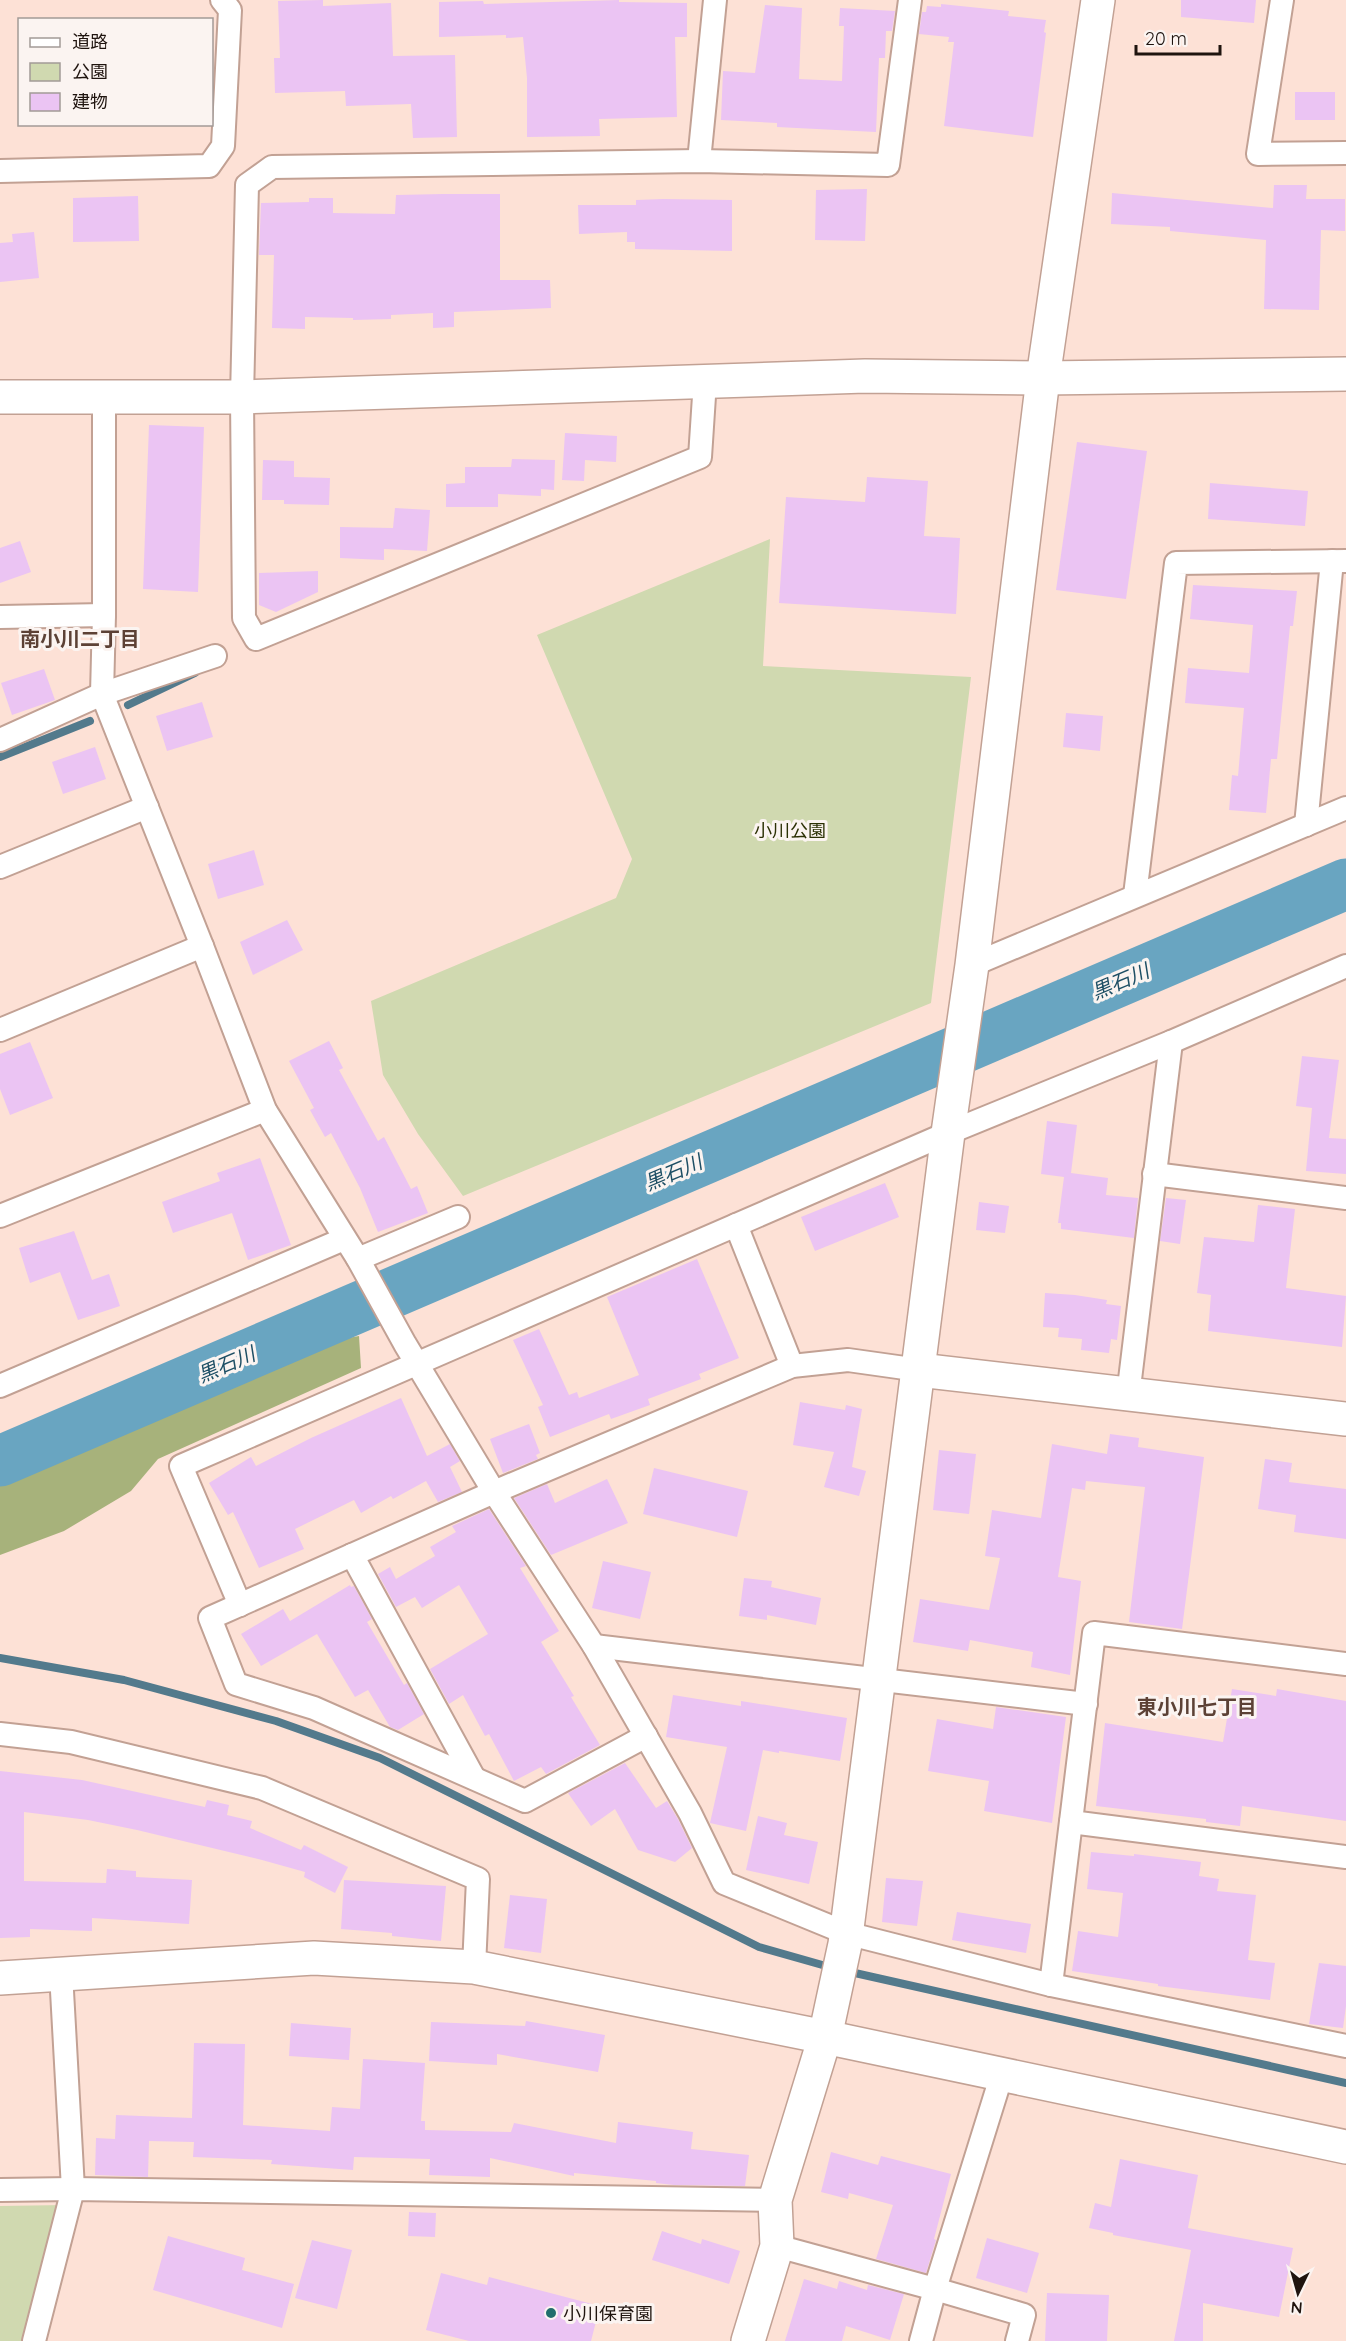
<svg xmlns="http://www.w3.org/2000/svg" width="1346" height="2341" font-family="Quicksand,'Noto Sans JP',sans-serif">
<rect width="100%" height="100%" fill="#fde1d6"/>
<!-- green -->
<g fill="#d0d9b0">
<path d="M770,539L763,666L971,677L931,1003L463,1196L418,1134L383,1075L371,1001L616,898L632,859L537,635Z"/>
<path d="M64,2205L27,2341H0V2206Z"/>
</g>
<!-- forest -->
<path fill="#a7b27b" d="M359,1336L361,1368L158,1459L131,1491L64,1531L0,1555V1486C63,1455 127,1426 191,1397C246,1373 299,1346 359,1336Z"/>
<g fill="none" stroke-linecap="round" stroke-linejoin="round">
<!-- stream -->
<g stroke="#537a8c" stroke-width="8">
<path d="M128,705L195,673"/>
<path d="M0,757L90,721"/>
<path d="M0,1658L124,1680L276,1721L380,1758L759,1947L833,1968"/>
<path d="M846,1971L1346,2083"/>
</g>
<!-- river -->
<path stroke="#69a5c1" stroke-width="51" d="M0,1461L1346,884"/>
</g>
<!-- building -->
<g fill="#ebc4f3">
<path d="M323,0V6L391,3L393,56L455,55L457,137L413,138L411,104L346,106L345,91L275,93L274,58H280L278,1Z"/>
<path d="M619,0V2L687,3V37H675L677,117L599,119L600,136L527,137V78L523,37L506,38V35L439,37V2L483,1L484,4Z"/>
<path d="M1181,0H1256L1254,23L1181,17Z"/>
<path d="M941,4L1009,11L1008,16L1046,20L1044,32L1046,33L1033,137L944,126L954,42H948L949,37L919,34L922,12H926L927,6L941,7Z"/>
<path d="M765,5L802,8L799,79L842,81L844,26H839L840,8L895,11L892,31H886L885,58H879L876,132L777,127V123L721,120L723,71L755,73Z"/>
<rect x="1295" y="92" width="40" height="28"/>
<path d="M1274,185H1307L1306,199H1345V231L1321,230L1319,310L1264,309L1266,240L1170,231V227L1111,224L1112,193L1273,208Z"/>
<path d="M867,189L865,241L815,240L816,190Z"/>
<path d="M443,194H500V280H550L551,308L454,312V327L433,328V313L391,315V319L353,320V318L305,317V329L272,328L274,255H259L261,203L309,202V198H333V213L395,214L396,195Z"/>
<path d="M138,196L139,241L73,242V198Z"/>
<path d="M663,199L732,200V251L635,249V242H627V232L579,234L578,205H636V200Z"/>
<path d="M34,232L39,278L0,282V243L13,242L12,234Z"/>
<path d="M149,425L204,427L198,592L143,589Z"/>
<path d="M565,433L617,436L616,462L585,460L584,481L562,480Z"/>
<path d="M1077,442L1147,451L1126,599L1056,590Z"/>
<path d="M512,459L555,460L554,490L541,489V496L498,494V507H446V484L465,483V467H511Z"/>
<path d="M263,460L294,461V477L330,478L329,505L284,504V500H262Z"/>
<path d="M867,477L928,481L924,536L960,538L956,614L779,603L786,497L865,502Z"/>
<path d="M1210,483L1308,491L1305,526L1208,519Z"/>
<path d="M395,508L430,510L427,551L384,549V560L340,558V527L393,528Z"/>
<path d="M20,541L31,572L0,583V548Z"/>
<path d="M318,571V592L276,612L259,605V573Z"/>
<path d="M1193,585L1297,591L1293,626H1290L1277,759H1271L1266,813L1229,810L1232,775L1238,776L1244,708L1185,703L1188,668L1249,673L1253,625L1190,619Z"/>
<path d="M44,669L55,700L12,715L1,683Z"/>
<path d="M202,702L213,737L167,751L156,716Z"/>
<path d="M1066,713L1103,716L1100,751L1063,747Z"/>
<path d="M95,747L106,779L63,794L52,762Z"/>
<path d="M254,850L264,885L218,899L208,864Z"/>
<path d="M287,920L303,950L253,975L240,942Z"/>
<path d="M329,1041L343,1068L339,1070L378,1141L384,1137L411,1189L417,1186L428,1213L378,1232L360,1188L331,1133L325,1137L310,1110L314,1108L289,1061Z"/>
<path d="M30,1042L53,1098L10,1115L0,1089V1054Z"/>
<path d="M1302,1056L1339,1060L1329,1138L1346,1139V1174L1306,1171L1312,1108L1296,1106Z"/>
<path d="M1047,1121L1077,1125L1071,1173L1108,1178L1106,1195L1138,1198L1134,1238L1061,1229V1223H1058L1064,1177L1041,1174Z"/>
<path d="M260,1158L291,1245L248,1260L232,1213L173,1233L162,1202L220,1181L217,1173Z"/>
<path d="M885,1183L899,1217L815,1251L801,1217Z"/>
<path d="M1166,1198L1186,1200L1180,1244L1160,1241Z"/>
<path d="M979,1202L1009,1206L1005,1233L976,1230Z"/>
<path d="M1258,1205L1295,1209L1286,1288L1346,1296L1342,1347L1208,1331L1211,1295L1197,1293L1204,1237L1254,1242Z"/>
<path d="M74,1231L92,1280L109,1274L120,1306L78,1320L60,1272L30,1283L19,1248Z"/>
<path d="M697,1259L739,1358L699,1374L701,1379L648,1399L650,1405L611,1419L609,1414L550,1437L538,1407L543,1405L513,1340L539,1329L569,1395L577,1392L579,1398L639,1375L607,1297Z"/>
<path d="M1045,1293L1075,1295L1107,1300L1106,1304L1121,1306L1117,1340L1111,1339L1109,1353L1081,1350L1082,1339L1058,1337L1059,1328L1043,1327Z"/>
<path d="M401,1398L427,1456L450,1444L460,1461L450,1467L462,1492L438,1502L426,1481L393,1499L391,1496L361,1513L354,1500L295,1529L304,1549L259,1568L233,1512L228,1515L209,1483L251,1457L256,1466L311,1438Z"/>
<path d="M800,1402L845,1410L846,1405L862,1409L852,1467L866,1471L859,1496L824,1487L834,1452L793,1445Z"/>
<path d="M529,1424L540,1453L536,1455L538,1459L503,1473L490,1439Z"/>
<path d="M1110,1434L1139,1438L1138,1447L1204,1457L1182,1629L1129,1622L1145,1487L1086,1481L1085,1490L1072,1488L1058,1577L1081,1581L1070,1675L1031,1667L1033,1652L970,1640L968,1651L913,1642L920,1599L989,1610L1000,1558L985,1556L992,1510L1041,1518L1052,1444L1107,1454Z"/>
<path d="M939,1450L976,1454L969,1514L933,1510Z"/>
<path d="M1265,1459L1292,1463L1289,1482L1346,1489V1539L1294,1532L1296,1515L1258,1509Z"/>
<path d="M654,1468L748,1491L737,1537L643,1514Z"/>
<path d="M607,1479L628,1523L551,1555L514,1498L547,1484L555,1503Z"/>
<path d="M489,1509L526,1566L520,1568L559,1631L541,1642L574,1696L571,1697L600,1745L546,1774L541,1767L514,1781L489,1734L485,1736L463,1695L449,1704L430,1669L488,1634L459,1585L422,1608L415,1597L396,1607L378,1574L390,1567L396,1579L435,1556L430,1547L456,1532L452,1526Z"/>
<path d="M603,1561L651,1572L640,1619L592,1608Z"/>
<path d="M744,1578L772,1581L771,1587L821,1598L816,1625L767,1615V1620L739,1616Z"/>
<path d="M350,1585L351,1587L354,1586L372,1619L367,1622L404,1685L407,1683L424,1714L398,1730L390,1727L368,1690L355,1697L317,1634L261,1666L241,1634L283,1609L290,1621Z"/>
<path d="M1232,1689L1276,1696L1277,1689L1346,1701V1821L1242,1806L1240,1826L1206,1822V1819L1096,1806L1105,1723L1223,1742Z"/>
<path d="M673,1695L741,1706V1701L847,1718L840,1761L779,1751V1753L763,1750L746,1831L710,1823L727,1747L666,1737Z"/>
<path d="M996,1707L1066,1717L1052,1823L984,1811L989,1781L928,1771L937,1719L993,1729Z"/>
<path d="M625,1763L656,1808L667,1801L678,1819L692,1848L675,1862L638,1850L615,1809L591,1826L568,1793Z"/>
<path d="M0,1771L82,1780L205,1807L207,1800L229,1805L227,1815L252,1821L250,1828L301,1850L304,1845L348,1867L335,1893L304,1877L305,1872L262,1860L137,1830L88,1820L24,1812V1881L106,1883L107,1869L136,1871V1877L192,1880L189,1924L92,1918V1931L30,1929V1937L0,1938Z"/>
<path d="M758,1816L787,1823L784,1835L818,1842L809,1884L746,1870Z"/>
<path d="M1091,1852L1134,1856V1854L1201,1862L1199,1876L1219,1879L1217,1891L1256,1895L1248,1960L1275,1963L1270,2000L1158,1986V1984L1072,1971L1078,1931L1118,1937L1123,1893L1087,1889Z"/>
<path d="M886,1878L923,1881L917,1926L882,1922Z"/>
<path d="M344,1880L446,1886L441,1941L392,1936V1933L341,1929Z"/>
<path d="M510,1895L547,1899L541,1953L504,1948Z"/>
<path d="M957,1912L1031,1924L1026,1953L952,1940Z"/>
<path d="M1319,1963L1346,1966V2006L1343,2028L1309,2024Z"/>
<path d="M526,2021L605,2035L598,2072L497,2054V2065L429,2061L431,2022L525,2026Z"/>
<path d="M291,2023L351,2028L349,2060L289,2056Z"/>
<path d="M194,2043L245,2044L243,2125L330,2131L332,2107L360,2109L363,2059L425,2063L421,2121H425V2130L511,2132L514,2123L616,2143L618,2122L693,2132L691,2149L749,2155L745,2186L674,2185L656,2183V2181L574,2173V2176L490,2158V2177L429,2175L430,2159L354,2157L353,2170L271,2164L272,2160L193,2157L194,2142L149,2141L148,2177L95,2175L96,2138L115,2139L116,2115L192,2118Z"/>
<path d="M831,2152L878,2165L881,2156L951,2174L934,2239L936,2240L926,2273L876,2259L893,2205L849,2193L848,2199L821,2192Z"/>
<path d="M1120,2159L1198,2175L1188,2228L1293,2248L1279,2317L1203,2303V2341H1174L1191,2250L1113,2235V2233L1089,2228L1095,2203L1111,2207Z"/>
<path d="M409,2212L436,2213L435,2237L408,2236Z"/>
<path d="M662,2231L701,2244L702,2239L740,2251L729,2284L652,2260Z"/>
<path d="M168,2236L245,2258L242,2270L294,2284L282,2328L153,2290Z"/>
<path d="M987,2238L1039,2253L1027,2293L976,2278Z"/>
<path d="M312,2240L352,2250L337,2309L295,2298Z"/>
<path d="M441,2273L487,2285L489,2277L600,2306L591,2341H469L426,2330Z"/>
<path d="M804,2279L837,2289L839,2281L867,2290L868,2285L904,2294L890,2340L846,2326L842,2341H785Z"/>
<path d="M1047,2293L1109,2295L1107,2341H1045Z"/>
</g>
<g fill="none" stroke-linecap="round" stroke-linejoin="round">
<!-- street casing -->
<g stroke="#c2a194" stroke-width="26">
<g id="street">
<path d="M1282,0L1258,154L1346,153"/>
<path d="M699,161L715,0"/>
<path d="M0,171L209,166L223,146L230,10L222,0"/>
<path d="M705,381L700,457L256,639L244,618L242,397L247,185L272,167L699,161L888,165L910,0"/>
<path d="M104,396V615L102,694L202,946L265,1110L358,1259L405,1344L494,1492L594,1646L690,1813L724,1883L846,1933L1051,1985L1346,2046"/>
<path d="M0,617L104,615"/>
<path d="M0,740L102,694L215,656"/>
<path d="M1306,825L1332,561"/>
<path d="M0,867L147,807"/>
<path d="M1135,895L1176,563L1346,561"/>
<path d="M972,965L1346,808"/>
<path d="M0,1030L202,946"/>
<path d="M1154,1174L1346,1198"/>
<path d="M0,1216L265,1110"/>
<path d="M736,1225L792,1366"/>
<path d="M358,1259L458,1217"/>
<path d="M0,1386L344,1239"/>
<path d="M1128,1396L1171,1042"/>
<path d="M352,1555L474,1778"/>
<path d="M240,1605L181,1466L948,1133L1171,1042L1346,966"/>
<path d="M594,1646L1086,1704"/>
<path d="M0,1734L71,1742L262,1788L478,1879L474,1967"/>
<path d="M646,1736L525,1801L314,1708L236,1684L210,1618L494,1492L792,1366L848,1360L919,1370"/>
<path d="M1071,1822L1346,1857"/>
<path d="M1051,1985L1094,1633L1346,1664"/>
<path d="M1002,2074L935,2289L1024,2315L1017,2341"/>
<path d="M0,2190L73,2189L775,2200"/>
<path d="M777,2246L935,2289L921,2341"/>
<path d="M34,2341L73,2189L61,1973"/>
</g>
</g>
<!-- secondary casing -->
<g stroke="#c2a194" stroke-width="36">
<g id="secondary">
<path d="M0,397H242L865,376L1043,378L1346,374"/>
<path d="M919,1370L1346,1419"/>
<path d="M0,1978L314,1958L474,1967L825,2037L1346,2147"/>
<path d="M748,2341L777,2246L775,2200L825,2037L845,1944L948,1133L972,965L1043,378L1098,0"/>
</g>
</g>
<!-- street -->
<use href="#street" stroke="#fff" stroke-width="22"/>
<!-- secondary -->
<use href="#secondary" stroke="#fff" stroke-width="33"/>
</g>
<!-- markers -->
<circle fill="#226e6d" stroke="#fbf4f1" stroke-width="2" cx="551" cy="2313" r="6"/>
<g text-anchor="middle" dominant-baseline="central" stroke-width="6" stroke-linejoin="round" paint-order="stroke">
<!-- park labels -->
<g font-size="18" fill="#2c3105" stroke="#fbf4f1">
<text x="790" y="830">小川公園</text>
</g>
<!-- poi labels -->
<g font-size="18" fill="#1f140f" stroke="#fbf4f1" text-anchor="start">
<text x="563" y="2313">小川保育園</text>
</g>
<!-- neighbourhood labels -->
<g font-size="20" font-weight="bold" fill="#5c4135" stroke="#fbf4f1">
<text x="80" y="638">南小川二丁目</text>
<text x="1197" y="1706">東小川七丁目</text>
</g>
<!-- water labels -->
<g font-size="20" font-style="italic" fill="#1e4f65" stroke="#fbf4f1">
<text transform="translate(1120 981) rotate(-23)">黒石川</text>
<text transform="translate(673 1172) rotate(-23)">黒石川</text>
<text transform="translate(226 1364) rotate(-23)">黒石川</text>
</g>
</g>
<!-- legend -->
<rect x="18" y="18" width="195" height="108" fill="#fbf4f1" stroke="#a39a97" stroke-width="1.5"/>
<rect x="30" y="38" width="30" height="9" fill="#ffffff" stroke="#a39a97" stroke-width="1.5"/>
<text x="72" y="48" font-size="18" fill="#1f140f">道路</text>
<rect x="30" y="63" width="30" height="18" fill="#d0d9b0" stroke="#a39a97" stroke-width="1.5"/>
<text x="72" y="78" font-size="18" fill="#1f140f">公園</text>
<rect x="30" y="93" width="30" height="18" fill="#ebc4f3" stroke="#a39a97" stroke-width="1.5"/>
<text x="72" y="108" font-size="18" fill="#1f140f">建物</text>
<!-- north arrow -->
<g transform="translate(1298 2293) rotate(185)" stroke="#fbf4f1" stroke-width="4.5" paint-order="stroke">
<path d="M0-4.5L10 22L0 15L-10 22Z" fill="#1f140f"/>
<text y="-9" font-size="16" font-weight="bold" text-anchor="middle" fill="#1f140f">N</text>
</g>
<!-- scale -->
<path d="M1136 45v9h84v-9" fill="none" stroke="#1f140f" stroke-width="3"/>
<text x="1145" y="45" font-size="18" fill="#1f140f" stroke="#fbf4f1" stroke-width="4.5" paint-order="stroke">20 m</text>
</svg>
